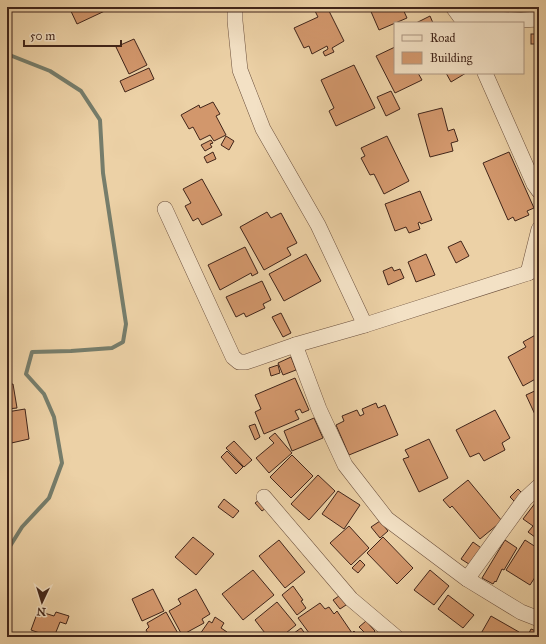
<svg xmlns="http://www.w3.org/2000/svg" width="546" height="644" font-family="'IM FELL Great Primer',serif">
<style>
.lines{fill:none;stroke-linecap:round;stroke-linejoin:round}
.stream{stroke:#767d6b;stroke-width:4}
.building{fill:#d2976c;stroke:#41251a}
.street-casing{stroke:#6c503d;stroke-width:16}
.street{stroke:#f3e1c5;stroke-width:15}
</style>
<rect width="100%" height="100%" fill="#ecd1a6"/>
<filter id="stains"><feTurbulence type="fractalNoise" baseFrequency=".005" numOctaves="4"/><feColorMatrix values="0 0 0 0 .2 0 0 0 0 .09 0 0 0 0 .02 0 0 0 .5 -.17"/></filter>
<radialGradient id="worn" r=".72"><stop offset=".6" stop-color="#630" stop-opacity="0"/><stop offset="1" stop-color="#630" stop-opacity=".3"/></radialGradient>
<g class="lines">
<!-- stream -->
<path class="stream" d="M7 54 50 71 81 91 100 120 103 173 126 324 123 342 112 348 71 351 32 352 26 374 44 394 54 417 62 463 49 498 22 527 7 551"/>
</g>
<!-- building -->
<g class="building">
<path d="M69 7H108L109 9 77 24Z"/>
<path d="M318 7H327L344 41 332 48 334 52 325 56 323 52 328 49 327 46 312 54 309 46 304 48 294 28 318 17 314 9Z"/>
<path d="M369 7H402L407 18 379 30Z"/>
<path d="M430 16 433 23H416Z"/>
<rect x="531" y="34" width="7" height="10"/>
<path d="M134 39 147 65 129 74 116 47Z"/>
<path d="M395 47V73H418L422 80 395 93 376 56Z"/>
<path d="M354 65 375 108 336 126 329 111 334 108 321 80Z"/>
<path d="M149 68 154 79 125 92 120 81Z"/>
<path d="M446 73H466L451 82Z"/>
<path d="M391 91 400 109 386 116 377 97Z"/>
<path d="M213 102 220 114 216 116 226 135 214 141 210 135 200 140 193 127 189 129 181 115 199 105 200 108Z"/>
<path d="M442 108 448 131 454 129 458 141 451 143 453 151 430 157 418 114Z"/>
<path d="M226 136 234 141 229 150 221 145Z"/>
<path d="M387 136 409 181 384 194 374 174 370 175 361 158 365 156 361 148Z"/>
<path d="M211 140 213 143 210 144 212 147 205 151 201 145Z"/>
<path d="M213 152 216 159 207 163 204 157Z"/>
<path d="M509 152 534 208 527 211 529 215 515 221 513 217 508 220 483 163Z"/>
<path d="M202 179 222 215 202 225 198 218 193 221 185 206 191 203 183 189Z"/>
<path d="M420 191 432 220 421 224 420 222 418 223 420 229 409 233 406 227 395 231 385 204Z"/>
<path d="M267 212 271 218 281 213 297 243 287 248 291 255 264 270 240 227Z"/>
<path d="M461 241 469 256 456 263 448 247Z"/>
<path d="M245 247 258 273 252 276 251 273 220 290 208 265Z"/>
<path d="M306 254 321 281 284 301 269 274Z"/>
<path d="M426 254 435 275 416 282 408 262Z"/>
<path d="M392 267 394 271 400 269 404 278 388 285 383 271Z"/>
<path d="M262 281 271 300 263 304 265 308 246 317 244 313 236 317 226 297Z"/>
<path d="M281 313 291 333 283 337 272 317Z"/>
<path d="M539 333V377L523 386 508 357 526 347 523 342Z"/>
<path d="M291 357 296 370 283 375 278 363Z"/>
<path d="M278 365 280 373 271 376 269 368Z"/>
<path d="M295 378 309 410 302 413 300 409 295 411 299 419 264 434 255 412 261 409 255 395Z"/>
<path d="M13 384 17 408 7 409V385Z"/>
<path d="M539 389V421H538L526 395Z"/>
<path d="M376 403 378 408 385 405 398 435 349 455 336 425 344 421 342 416 357 410 360 416 364 414 362 409Z"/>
<path d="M25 409 29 439 7 444V412Z"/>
<path d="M495 410 510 438 502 443 505 450 484 461 479 453 470 457 456 430Z"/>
<path d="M314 418 323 438 292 451 284 431Z"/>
<path d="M255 424 260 437 255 440 249 426Z"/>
<path d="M275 433 292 453 269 473 256 458 274 443 269 438Z"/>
<path d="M429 439 448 478 419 492 403 459 409 457 405 450Z"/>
<path d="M234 441 252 460 244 467 226 448Z"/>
<path d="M227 451 243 467 236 474 221 457Z"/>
<path d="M292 455 313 476 291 498 270 477Z"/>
<path d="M318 475 335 491 309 520 291 504Z"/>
<path d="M468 480 502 521 480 539 452 506 450 508 443 500Z"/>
<path d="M518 489 523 494 515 502 510 497Z"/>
<path d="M338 491 360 505 344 529 322 514Z"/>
<path d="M539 498V540L528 532 533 526 523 519Z"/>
<path d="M224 499 239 511 233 518 218 507Z"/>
<path d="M259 500 266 508 262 511 255 503Z"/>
<path d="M380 521 388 531 380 538 371 527Z"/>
<path d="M349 526 369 548 351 565 330 543Z"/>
<path d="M193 537 214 554 196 575 175 557Z"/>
<path d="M383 537 413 568 397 584 367 553Z"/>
<path d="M279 540 305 572 285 588 259 556Z"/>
<path d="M505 540 517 548 504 570 502 569 496 582 495 581 493 584 482 578Z"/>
<path d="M525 540 539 549V571L530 585 506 570Z"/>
<path d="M473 542 484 550 472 566 461 559Z"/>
<path d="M360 560 365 565 358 573 352 568Z"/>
<path d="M253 570 274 595 243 620 222 594Z"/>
<path d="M430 570 449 586 434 605 414 590Z"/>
<path d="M293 586 303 600 301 601 306 608 297 615 282 595Z"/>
<path d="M153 589 164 611 142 621 132 599Z"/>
<path d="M196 589 210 614 202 619 204 623 182 635 169 611 181 604 178 599Z"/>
<path d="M342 594 349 603 340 609 333 600Z"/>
<path d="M448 595 474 615 463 628 438 609Z"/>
<path d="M277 602 296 625 281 637H268L255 620Z"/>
<path d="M320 603 325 609 329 607 334 614 337 611 352 633 346 637H312L298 618Z"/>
<path d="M38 611 54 616 56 612 69 616 66 624 60 622 54 637H51L31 630Z"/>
<path d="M166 612 180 637H150L146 630 149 627 147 623Z"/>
<path d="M491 616 519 632 516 637H479Z"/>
<path d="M215 617 224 623 221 628 227 632 224 637H204L200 634 209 621 212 623Z"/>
<path d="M366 621 375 631 369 637 359 627Z"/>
<path d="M301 628 306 635 303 637H291L290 636Z"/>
<path d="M531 629 539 632V637H527Z"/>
<path d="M354 631 359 637H348Z"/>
</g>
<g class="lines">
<defs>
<g id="street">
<path d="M235 7V21L240 70 263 129 318 225 365 325"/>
<path d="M453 7 461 18 521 20 539 19"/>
<path d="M485 73 534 184 539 191"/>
<path d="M165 209 233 357 239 362H246L295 345 365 325 528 273 539 268"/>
<path d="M528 273 539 229"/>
<path d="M295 345 319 409 345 465 387 519 467 579 521 612 539 619"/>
<path d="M264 497 351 599 396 637"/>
<path d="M467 579 525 499 539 486"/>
</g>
</defs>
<!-- street casing -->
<use href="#street" class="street-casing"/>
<!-- street -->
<use href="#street" class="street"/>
</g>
<!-- margin -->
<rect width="546" height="644" fill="none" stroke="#ecd1a6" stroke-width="24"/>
<rect x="8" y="8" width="530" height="628" fill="none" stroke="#41251a" stroke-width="2"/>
<rect x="12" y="12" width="522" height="620" fill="none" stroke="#41251a"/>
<!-- legend -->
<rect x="394" y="22" width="130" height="52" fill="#f3e1c5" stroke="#ac9681"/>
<rect x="402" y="35" width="20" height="6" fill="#f3e1c5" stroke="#ac9681"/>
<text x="430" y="42" font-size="12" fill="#41251a">Road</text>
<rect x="402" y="52" width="20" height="12" fill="#d2976c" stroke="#ac9681"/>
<text x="430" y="62" font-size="12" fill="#41251a">Building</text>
<!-- north arrow -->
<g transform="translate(42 602) rotate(184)" stroke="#f3e1c5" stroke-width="3" paint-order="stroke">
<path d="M0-3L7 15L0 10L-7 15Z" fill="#41251a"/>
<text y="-6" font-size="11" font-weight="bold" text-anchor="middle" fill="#41251a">N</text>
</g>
<!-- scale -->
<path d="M24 40v6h97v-6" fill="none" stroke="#41251a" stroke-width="2"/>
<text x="30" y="40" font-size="12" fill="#41251a" stroke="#f3e1c5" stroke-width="3" paint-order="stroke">50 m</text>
<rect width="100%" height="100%" filter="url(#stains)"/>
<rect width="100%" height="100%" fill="url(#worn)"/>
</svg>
